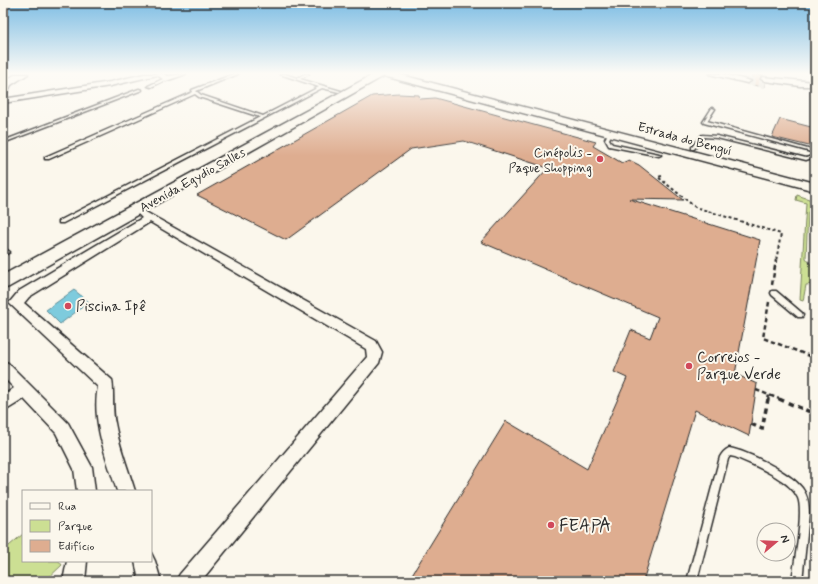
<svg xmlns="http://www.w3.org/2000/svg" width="818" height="584" font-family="Mynerve,sans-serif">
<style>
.green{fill:#ccdf93;stroke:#7c855f}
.water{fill:#7ecbdd;stroke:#5d8b96}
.building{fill:#dead90;stroke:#2b2b2b}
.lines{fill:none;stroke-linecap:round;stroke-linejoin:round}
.street-tunnel{stroke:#d1cec5;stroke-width:8;stroke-dasharray:8 4;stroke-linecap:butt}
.lane-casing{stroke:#2b2b2b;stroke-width:3}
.street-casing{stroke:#2b2b2b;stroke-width:3}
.secondary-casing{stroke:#2b2b2b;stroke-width:3}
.path-far2{stroke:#2b2b2b;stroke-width:2;stroke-dasharray:3 2.5;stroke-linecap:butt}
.path-far1{stroke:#2b2b2b;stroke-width:2.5;stroke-dasharray:4.5 3;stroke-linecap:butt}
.path{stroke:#2b2b2b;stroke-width:3.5;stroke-dasharray:5.5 4;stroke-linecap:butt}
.lane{fill:#fbf7ec;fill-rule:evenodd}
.street{fill:#fbf7ec;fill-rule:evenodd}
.secondary{fill:#fbf7ec;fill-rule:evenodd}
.poi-dot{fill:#d1495b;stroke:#fbf7ec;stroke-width:1.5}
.labels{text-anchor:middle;stroke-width:4;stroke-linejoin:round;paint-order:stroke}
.far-street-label{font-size:13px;fill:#2b2b2b;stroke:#fbf7ec}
.far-poi-label{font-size:13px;fill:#2b2b2b;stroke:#fbf7ec;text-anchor:end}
.poi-label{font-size:15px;fill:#2b2b2b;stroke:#fbf7ec;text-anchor:start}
.near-poi-label{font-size:18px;fill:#2b2b2b;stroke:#fbf7ec;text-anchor:start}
</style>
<rect width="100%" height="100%" fill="#fbf7ec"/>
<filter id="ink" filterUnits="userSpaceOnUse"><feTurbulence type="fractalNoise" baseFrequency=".025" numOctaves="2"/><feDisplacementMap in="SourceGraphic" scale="8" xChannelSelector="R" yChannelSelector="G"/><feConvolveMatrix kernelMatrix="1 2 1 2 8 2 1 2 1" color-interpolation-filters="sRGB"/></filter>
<g filter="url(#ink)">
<!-- green -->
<g class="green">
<path d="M797 195 815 201V208L808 212 806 258 815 270V284L806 285 803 301 800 300 806 203 796 200Z"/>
<path d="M23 534V561H59L62 565 45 581H9L3 573V551Z"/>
</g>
<!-- water -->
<path class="water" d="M74 290 89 302 60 324 46 310Z"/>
<!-- building -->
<g class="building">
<path d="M752 74 764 75 761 76 760 79 765 82V87L752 85Z"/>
<path d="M399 94 419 95 420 99 435 98 596 142 593 146 622 163 629 160 639 165 683 200 629 199 760 240 735 374 757 384 749 436 695 410 643 581H408L506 421 587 469 627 378 614 372 631 330 650 338 658 317 481 242 548 168 464 141 411 149 286 240 197 195 372 96Z"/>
<path d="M780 119 815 128V137L809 146 772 137Z"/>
</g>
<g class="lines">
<!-- street-tunnel -->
<path class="street-tunnel" d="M747 81 765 84"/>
<defs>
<g id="lane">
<path d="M234 74H238L196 91 201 95 263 116 319 87 280 74H285L297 78 305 74H309L300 79 341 91 339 92 322 88 63 223H59V221L260 117 199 97 195 94 49 159H45V157L193 92 192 90Z"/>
<path d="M165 78 168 79 151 87 148 86Z"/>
<path d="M139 89 142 90 3 143V141Z"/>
<path d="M712 108 715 109 707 121 815 151V153L704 123 703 122Z"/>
<path d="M609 132 612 133 609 139 612 144 659 154 661 155 659 156 609 146 605 139Z"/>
<path d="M702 135 717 136 806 158 815 155V157L806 160 717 138 704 137 694 149H692V147Z"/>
<path d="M7 250 10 252 3 256V252Z"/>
<path d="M772 291H776L802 313 803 315 802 317H798L772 295 771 293Z"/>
<path d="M729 448C747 451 791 473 802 488 808 496 809 504 809 514L802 581H792C794 564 804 512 798 498 790 479 753 465 735 457L730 456 728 459 697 581H687L720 457C722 453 725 450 729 448Z"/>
</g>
<g id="street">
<path d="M144 74H164L167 76 186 74 166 81 157 75 110 86 3 103V99L110 82Z"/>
<path d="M709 74H723L751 81 747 83Z"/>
<path d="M762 77 815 82V86H800L765 81 761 79Z"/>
<path d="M142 210 376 341 382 352 379 363 201 581H176L180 574 367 357 366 349 150 222 29 297 24 303 112 380C114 386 112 412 115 423 119 446 128 468 135 491H117C107 459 91 421 98 387L9 303 19 291 142 218 137 213Z"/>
<path d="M3 361 8 363 68 423 92 467 95 491H77L74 469 56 433 24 399 3 412V396L14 388 3 377Z"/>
<path d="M151 553 155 561 161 581H139L135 561H151Z"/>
<path d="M67 561H87L85 581H63Z"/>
</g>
<g id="secondary">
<path d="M16 74H28L11 85 7 93 3 94V82Z"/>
<path d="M374 74H398L815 183V191L384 76 9 287 3 289V275Z"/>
</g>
</defs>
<!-- lane casing -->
<use href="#lane" class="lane-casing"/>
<!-- street casing -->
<use href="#street" class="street-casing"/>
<!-- secondary casing -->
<use href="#secondary" class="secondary-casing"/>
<!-- path-far2 -->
<path class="path-far2" d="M662 176 658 177 695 207 781 234 776 261"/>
<!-- path-far1 -->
<g class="path-far1">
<path d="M772 285 776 260"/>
<path d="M769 302 763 338 815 358"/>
<path d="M756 390 782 400"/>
<path d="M768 400 769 395"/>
</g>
<!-- path -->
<g class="path">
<path d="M779 399 815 414"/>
<path d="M751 424 762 429 768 399"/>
</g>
<!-- lane -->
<use href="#lane" class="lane"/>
<!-- street -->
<use href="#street" class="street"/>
<!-- secondary -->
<use href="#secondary" class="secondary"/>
</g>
</g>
<!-- sky -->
<linearGradient id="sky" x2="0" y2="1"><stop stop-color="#7dbde4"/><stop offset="0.47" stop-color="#fdfbf6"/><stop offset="1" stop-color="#fdfbf6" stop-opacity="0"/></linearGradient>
<rect width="818" height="156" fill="url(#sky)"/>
<!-- markers -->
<g class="poi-dot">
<circle cx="600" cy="159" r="4"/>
<circle cx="68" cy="306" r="4"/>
<circle cx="689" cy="366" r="4"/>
<circle cx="551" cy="525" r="4"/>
</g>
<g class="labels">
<!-- far-street labels -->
<g class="far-street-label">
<text transform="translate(685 138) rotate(15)" y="5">Estrada do Benguí</text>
<text transform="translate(192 179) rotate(-29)" y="5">Avenida Egydio Salles</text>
</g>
<!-- far-poi labels -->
<g class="far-poi-label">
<text x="592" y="157">Cinépolis -<tspan x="592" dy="15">Paque Shopping</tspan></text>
</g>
<!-- poi labels -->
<g class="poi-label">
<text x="76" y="311">Piscina Ipê</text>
<text x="697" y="362">Correios -<tspan x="697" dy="17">Parque Verde</tspan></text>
</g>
<!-- near-poi labels -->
<g class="near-poi-label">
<text x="559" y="531">FEAPA</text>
</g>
</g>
<!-- margin -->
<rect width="818" height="584" fill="none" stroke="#fbf7ec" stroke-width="16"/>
<rect x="8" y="8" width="802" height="568" fill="none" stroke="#2b2b2b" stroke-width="1.5" filter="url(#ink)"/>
<!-- legend -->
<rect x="22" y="490" width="130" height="72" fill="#fbf7ec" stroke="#a8a59f"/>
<rect x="30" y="503" width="20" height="6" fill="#fbf7ec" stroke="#a8a59f"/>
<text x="58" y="510" font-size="12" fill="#2b2b2b">Rua</text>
<rect x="30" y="520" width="20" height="12" fill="#ccdf93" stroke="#a8a59f"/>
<text x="58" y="530" font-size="12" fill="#2b2b2b">Parque</text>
<rect x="30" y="540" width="20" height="12" fill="#dead90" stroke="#a8a59f"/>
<text x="58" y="550" font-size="12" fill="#2b2b2b">Edifício</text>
<!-- north arrow -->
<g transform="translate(776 542) rotate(71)"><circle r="19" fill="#fbf7ec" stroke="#a8a59f"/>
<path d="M0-3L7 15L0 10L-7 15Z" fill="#d1495b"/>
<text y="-6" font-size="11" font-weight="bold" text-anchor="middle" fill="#2b2b2b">N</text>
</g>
</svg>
